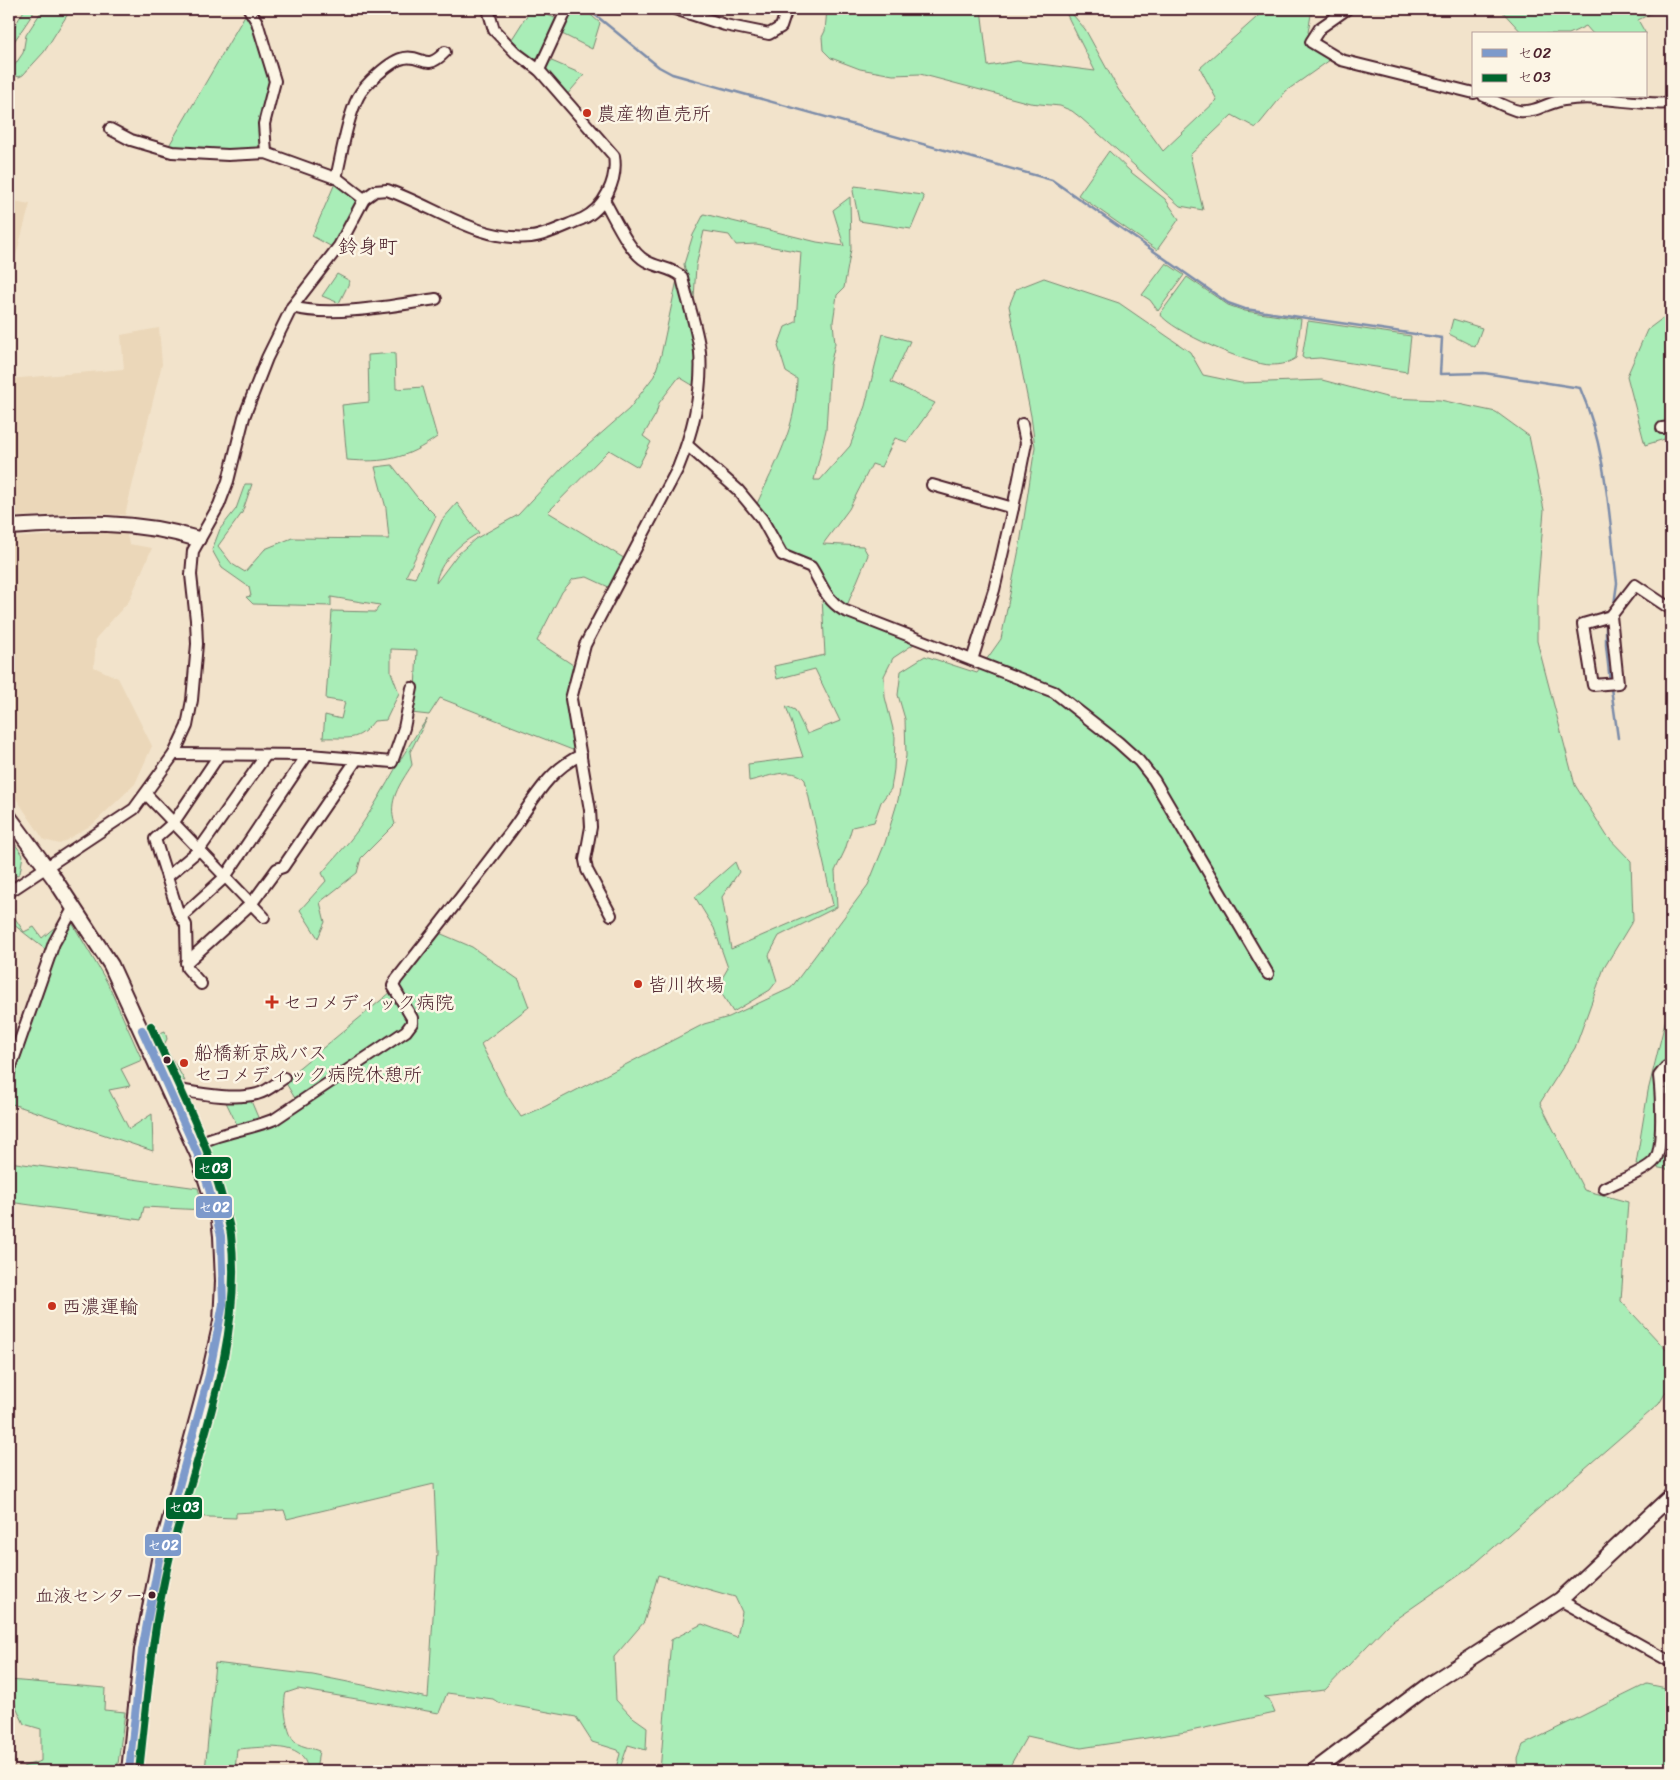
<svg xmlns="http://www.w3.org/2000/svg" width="1680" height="1780" font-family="Sriracha,'Klee One',sans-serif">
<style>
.built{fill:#ebd7b9}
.green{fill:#a9edb7;stroke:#7a8671}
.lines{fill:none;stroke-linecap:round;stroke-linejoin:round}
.stream{stroke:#7c8ca9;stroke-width:2.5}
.street-casing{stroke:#4a1f2b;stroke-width:14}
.secondary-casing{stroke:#4a1f2b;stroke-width:18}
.street{stroke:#fcf5e5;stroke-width:10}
.secondary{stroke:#fcf5e5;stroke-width:14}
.bus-1-casing{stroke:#fcf5e5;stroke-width:11}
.bus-2-casing{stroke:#fcf5e5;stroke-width:11}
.bus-1{stroke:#7d9acb;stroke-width:8}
.bus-2{stroke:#00652e;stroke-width:8}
.poi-dot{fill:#c8321e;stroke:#fcf5e5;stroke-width:2}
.bus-dot{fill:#4a1f2b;stroke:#fcf5e5;stroke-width:2}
.labels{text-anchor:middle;stroke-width:5;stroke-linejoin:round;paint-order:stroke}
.bus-label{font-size:18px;fill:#4a1f2b;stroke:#fcf5e5;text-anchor:end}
.poi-label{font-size:19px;fill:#4a1f2b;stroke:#fcf5e5;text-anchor:start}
.neighbourhood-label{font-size:20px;fill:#4a1f2b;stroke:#fcf5e5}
.line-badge{stroke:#fcf5e5;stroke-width:2}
.badge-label{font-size:14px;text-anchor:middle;font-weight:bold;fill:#fff}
</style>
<rect width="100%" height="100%" fill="#f2e3cb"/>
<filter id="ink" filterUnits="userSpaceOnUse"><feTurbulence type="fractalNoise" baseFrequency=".02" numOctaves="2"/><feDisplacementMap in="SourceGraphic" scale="10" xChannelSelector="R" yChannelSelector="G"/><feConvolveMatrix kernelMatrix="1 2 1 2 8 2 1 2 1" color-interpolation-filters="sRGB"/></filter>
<g filter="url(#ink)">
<!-- built -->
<g class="built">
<path d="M9 200 30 204 9 281Z"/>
<path d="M159 328 162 364 125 515 88 513 9 517V379L124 369 121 335Z"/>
<path d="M126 531 129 544 152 548 129 601 96 638 94 667 118 678 152 746 135 784 93 824 60 844 44 840 9 788V538Z"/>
</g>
<!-- green -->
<g class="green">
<path d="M25 9H36L9 49C9 33 17 22 25 9Z"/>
<path d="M43 9H71L44 52 23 75 19 77 14 75 12 69 23 53 26 35Z"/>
<path d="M531 9 558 19 541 57 534 61 512 39Z"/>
<path d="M571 9H584L600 23 592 49 560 33Z"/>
<path d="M827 9H981L988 66 1017 61 1095 71 1064 9H1068L1085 29 1118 89 1163 151 1217 100 1200 68 1266 9H1312L1308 32 1330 60 1286 91 1256 128 1232 115 1190 155 1203 210 1180 206 1081 118 1072 111 1060 106 1030 103 920 74 893 75 860 69 831 58 823 50 822 37 825 31Z"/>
<path d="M1500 9H1660L1638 20 1646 34H1593L1586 26 1569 34H1523Z"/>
<path d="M248 10 272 81 261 148 256 152 167 149Z"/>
<path d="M547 59 584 75 566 96C557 84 542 74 547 59Z"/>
<path d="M1109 151 1132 173 1165 199 1179 219 1157 250 1078 195Z"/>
<path d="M336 181 357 198 359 202 332 247 312 236Z"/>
<path d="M855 186 922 195 924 198 911 229 859 221 853 191Z"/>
<path d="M850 197 851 249 844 288 837 295 833 322 835 344 830 365 826 430 814 480H820L850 446 865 406 883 334 910 341 891 382 935 403 907 442 895 438 881 467 872 464 849 509 823 544 863 546 868 555 846 608 835 601 812 563 784 553 756 506C776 461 796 430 797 379L786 372 778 346 785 327 796 322 801 252 756 244 736 245 729 235 704 231 696 266 693 315 684 264 693 235 704 214 817 242 844 246 833 210Z"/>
<path d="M1166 263 1184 275 1158 311 1150 300 1142 295Z"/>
<path d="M337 274 350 281 339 303 322 296Z"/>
<path d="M1187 277 1228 305 1245 311 1301 319 1296 358C1288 363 1281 365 1271 365 1249 365 1171 331 1160 314Z"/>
<path d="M1044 278 1119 303 1190 352 1203 375 1241 383 1322 380 1390 398 1440 400 1496 412 1529 436 1544 510 1537 595V641L1575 785 1607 836 1631 861 1633 920 1604 968 1575 1048 1540 1103 1584 1190 1628 1202 1621 1301 1671 1355V1383L1659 1404 1471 1567 1387 1625 1325 1690 1264 1697 1269 1699 1275 1713 1186 1732 1081 1748 1027 1736 1007 1771H660L671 1640 702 1624 737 1637 742 1612 735 1597 658 1575 644 1622 614 1657 616 1700 630 1715 647 1727 646 1750 628 1745 619 1771H615L620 1754 618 1750 592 1742 576 1717 499 1703 493 1699 447 1693 439 1713 298 1689 286 1693C282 1702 287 1737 296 1743 303 1747 312 1748 319 1751L316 1771H308C305 1739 259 1748 237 1749L235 1771H205L215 1663 313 1675 428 1698 437 1552 434 1484 287 1519 284 1510 236 1513V1518L182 1516 226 1348C237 1294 236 1240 221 1187 217 1173 209 1159 203 1145L297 1108 416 1027 419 1023 396 986 437 932 472 947 519 980 529 1007 481 1044 508 1097 521 1117 544 1107 704 1024 729 1017 791 988 868 885 885 843 898 800 906 756 905 719 898 695 901 671 925 656 977 673 1001 639 1020 544 1035 447 1031 416 1009 306 1016 289Z"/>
<path d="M677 280 679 281 696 352 694 386 679 377 659 403 656 414 643 436 651 442 638 467 609 450 548 512 627 560 613 589 587 577 573 579 562 592 537 641 576 667 575 751 440 698 429 715 411 713 415 690 417 650 391 649V672L399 693 386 720 374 721C357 743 349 737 323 738L325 715 341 719 345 702 326 699 332 611 375 612 380 605 331 597V606L253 604 246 597 251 596 249 587 222 568 212 550 220 529 236 509 245 484H252L242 513 218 546 232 564 245 572 265 549 292 538 389 539 386 508 375 467 392 465 417 497 436 516 406 576 415 578 442 520 457 503 479 533C461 542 438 563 436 583L457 555 475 539 518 515 563 467 629 409 654 376 661 355Z"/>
<path d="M1671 312V437L1645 445 1627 376 1647 330Z"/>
<path d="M1453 319 1482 328 1475 347 1449 334Z"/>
<path d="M1308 321 1411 336 1407 372 1320 358 1305 359 1302 357Z"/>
<path d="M395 353 396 389 423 387 437 437C406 459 385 463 347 460L342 405 369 402 368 355Z"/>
<path d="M822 597 830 606 917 642 893 658 884 676 885 697 895 737 894 769 891 789 881 802 874 822 852 827 845 850 835 871 837 907 779 936 769 955 777 981 770 990 733 1012 720 991 721 980 728 968 714 928 695 897 735 862 739 872 722 897 731 949 833 905 805 780C793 765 765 778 749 781L748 764 803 757 786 706 795 710 807 734 840 721 815 669 777 679 774 666 825 655Z"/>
<path d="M427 719 410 752 412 765C400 784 387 801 395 824L361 858 357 873 320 902 325 922 318 938 300 910 326 881 322 873C336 856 352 840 364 821 386 788 403 751 427 719Z"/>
<path d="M9 836 23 855 20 873 9 881Z"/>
<path d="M9 903 14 910 11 912 24 932 34 927 42 938 55 927 46 950 9 921Z"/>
<path d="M71 921 107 982 142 1060 121 1069 130 1086 109 1090 129 1129 152 1114 153 1151 9 1103V1082L58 945Z"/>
<path d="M391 992 408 1013V1025L296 1100 284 1080Z"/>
<path d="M1671 998V1170L1636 1164 1648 1091Z"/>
<path d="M165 1031 167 1039 164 1045 185 1081 173 1079 155 1035Z"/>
<path d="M249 1096 260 1122 238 1127 225 1100Z"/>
<path d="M9 1162 198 1188 204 1210 144 1207 141 1220 9 1202Z"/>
<path d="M9 1680 105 1688 104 1710 125 1712 117 1771H17L25 1766 41 1761V1729L24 1724 9 1691Z"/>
<path d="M1647 1684 1671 1689V1771H1519L1518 1759 1523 1745Z"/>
</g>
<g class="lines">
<!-- stream -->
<g class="stream">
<path d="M588 9 659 67 672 74 1052 180 1228 303 1245 309 1442 338 1440 374 1484 373 1580 388C1607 449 1609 518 1617 583L1614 605"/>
<path d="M1606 620V645L1610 682"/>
<path d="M1611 688 1618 738"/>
</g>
<defs>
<g id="street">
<path d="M249 9 257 22 275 81 264 124 266 153"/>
<path d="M675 9 725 25 769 34 781 27 787 9"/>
<path d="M1347 9 1320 28 1311 42 1341 60 1474 93"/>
<path d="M539 70 567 9"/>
<path d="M1484 96C1495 101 1508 109 1519 111 1536 113 1548 102 1564 100 1600 94 1636 106 1671 103"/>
<path d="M110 129 131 140 172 152 228 155 266 153 338 179 364 199"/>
<path d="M336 178C342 153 347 119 358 97 364 85 391 60 404 58 423 54 425 73 445 52"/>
<path d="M604 200C614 217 629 252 646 261 658 268 671 267 682 277 687 301 697 327 700 352 703 390 692 433 678 468L585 645 571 699 590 810 591 827 585 860 587 870 611 915"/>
<path d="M292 307C332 318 396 305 436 299"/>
<path d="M1662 428 1671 427"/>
<path d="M687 445 738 490 762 519 782 555 811 567C822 584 825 599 843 610L1054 692 1118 742 1139 761 1154 780 1268 974"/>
<path d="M932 485 1013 508"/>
<path d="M1611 616 1583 624 1593 685 1618 683 1611 616 1635 585 1671 609"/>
<path d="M972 660 994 590 1013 508 1026 443 1022 424"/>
<path d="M174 754 310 755 392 762 404 728 412 688"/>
<path d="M146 794 264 917"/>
<path d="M167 877 199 850 266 755"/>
<path d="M9 892 134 809 174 754 187 726 192 700 197 644 196 620 191 575 193 551 219 505 228 481 244 417 267 358 292 307 339 246 364 199 375 191 387 190C434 206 479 242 531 237 548 235 566 225 582 219 604 209 618 180 614 156L539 70 516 53 494 30 488 9"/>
<path d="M181 917 225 877 307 755"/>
<path d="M186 963 252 903 277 869 283 867 357 759"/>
<path d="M201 984 187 968 186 925 178 912 155 839 174 822 219 755"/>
<path d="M9 1072 54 943 74 907"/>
<path d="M167 1088C194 1092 230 1101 257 1094 267 1092 275 1084 284 1078"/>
<path d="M193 1146C219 1132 249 1130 275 1119L406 1031 412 1023V1018L393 986 396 980C433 933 470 886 506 838 530 808 544 772 581 755"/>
<path d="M1604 1188C1616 1182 1647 1171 1655 1160 1664 1147 1661 1093 1659 1076L1666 1067H1671"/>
<path d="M1560 1600 1671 1662"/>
</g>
<g id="secondary">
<path d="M9 527C76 523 133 519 198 539"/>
<path d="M9 817 54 878 111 965 198 1155 219 1220 221 1236 223 1281 221 1322 209 1375 159 1560 142 1650 129 1771"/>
<path d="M1314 1771 1427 1686 1560 1600 1671 1496"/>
</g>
</defs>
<!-- street casing -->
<use href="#street" class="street-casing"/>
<!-- secondary casing -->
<use href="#secondary" class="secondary-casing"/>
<!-- street -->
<use href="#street" class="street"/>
<!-- secondary -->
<use href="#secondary" class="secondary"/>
<defs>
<path id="bus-1" d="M129 1771 142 1650 159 1560 209 1375 223 1304 221 1236 209 1189 198 1155 142 1030"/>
<path id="bus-2" d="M139 1771C147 1701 152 1629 169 1560 195 1458 244 1341 231 1235 230 1224 225 1212 223 1201 207 1140 177 1083 151 1026"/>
</defs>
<!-- bus-1 casing -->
<use href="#bus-1" class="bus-1-casing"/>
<!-- bus-2 casing -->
<use href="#bus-2" class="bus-2-casing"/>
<!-- bus-1 -->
<use href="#bus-1" class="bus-1"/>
<!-- bus-2 -->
<use href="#bus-2" class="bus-2"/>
</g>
</g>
<!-- markers -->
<g class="poi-dot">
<circle cx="587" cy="113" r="5"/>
<circle cx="638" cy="984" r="5"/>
<path d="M269.5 994.5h5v5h5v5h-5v5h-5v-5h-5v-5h5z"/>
<circle cx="184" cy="1063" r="5"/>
<circle cx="52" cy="1306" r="5"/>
</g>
<g class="bus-dot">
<circle cx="167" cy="1060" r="4.5"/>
<circle cx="152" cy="1595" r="4.5"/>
</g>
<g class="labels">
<!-- bus labels -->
<g class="bus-label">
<text x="143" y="1602">血液センター</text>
</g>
<!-- poi labels -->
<g class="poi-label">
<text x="597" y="120">農産物直売所</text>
<text x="648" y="991">皆川牧場</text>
<text x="283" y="1009">セコメディック病院</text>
<text x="194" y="1059">船橋新京成バス<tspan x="194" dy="22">セコメディック病院休憩所</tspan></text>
<text x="62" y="1313">西濃運輸</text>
</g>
<!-- neighbourhood labels -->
<g class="neighbourhood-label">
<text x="368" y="253">鈴身町</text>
</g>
</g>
<g class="line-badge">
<rect x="194" y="1156" width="38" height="24" rx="5" fill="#00652e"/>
<rect x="195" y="1195" width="38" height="24" rx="5" fill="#7d9acb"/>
<rect x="165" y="1496" width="38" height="24" rx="5" fill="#00652e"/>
<rect x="144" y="1533" width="38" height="24" rx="5" fill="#7d9acb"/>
</g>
<g class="badge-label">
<text x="213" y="1173">セ03</text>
<text x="214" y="1212">セ02</text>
<text x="184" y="1512">セ03</text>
<text x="163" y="1550">セ02</text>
</g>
<!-- margin -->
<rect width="1680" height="1780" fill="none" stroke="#fcf5e5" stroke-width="30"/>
<rect x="15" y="15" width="1650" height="1750" fill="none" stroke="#4a1f2b" stroke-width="2" filter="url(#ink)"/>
<!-- legend -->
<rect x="1472" y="32" width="175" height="65" fill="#fcf5e5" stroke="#b59f9b"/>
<rect x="1482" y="49" width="25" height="8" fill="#7d9acb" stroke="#b59f9b"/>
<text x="1518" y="58" font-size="15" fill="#4a1f2b">セ02</text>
<rect x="1482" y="74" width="25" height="8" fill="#00652e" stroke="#b59f9b"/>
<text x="1518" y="82" font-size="15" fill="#4a1f2b">セ03</text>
</svg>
